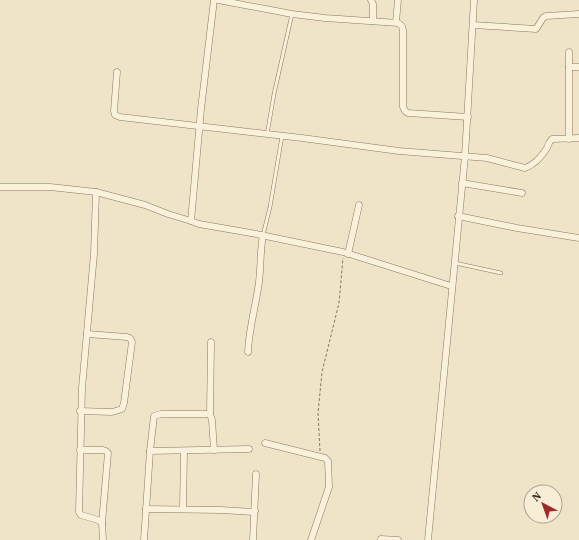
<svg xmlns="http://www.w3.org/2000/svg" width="579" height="540" font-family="'Source Serif 4',serif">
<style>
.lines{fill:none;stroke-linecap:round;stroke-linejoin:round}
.service-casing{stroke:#8d765c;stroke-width:4}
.minor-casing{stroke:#8d765c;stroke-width:7}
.path{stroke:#8d765c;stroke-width:1;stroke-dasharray:3 2;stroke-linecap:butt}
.service{stroke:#faf1dc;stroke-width:3}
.minor{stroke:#faf1dc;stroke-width:6}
</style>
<rect width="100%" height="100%" fill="#f0e4c8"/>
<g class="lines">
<defs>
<g id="service">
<path d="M267 135 274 94 292 14"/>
<path d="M263 235 270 207 282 136"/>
<path d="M455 263 501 273"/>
</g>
<g id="minor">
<path d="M214 0 201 109 191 221 199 224 251 233 343 252 451 286"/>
<path d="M218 0 292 14 325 18 398 23 402 26 403 30V107L405 111 408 113 468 117"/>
<path d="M371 0 373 4V21"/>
<path d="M396 22 398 0"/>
<path d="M473 25 536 29 543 18 546 16 579 14"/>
<path d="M569 67H579"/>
<path d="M117 72 114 111 115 115 120 117 302 138 399 151 487 158 525 168C534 165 542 156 547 148 548 144 549 142 552 139L579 138"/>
<path d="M569 139V52"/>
<path d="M462 183 522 193"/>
<path d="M0 187H50L96 192 145 205 168 214 191 221"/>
<path d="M96 192 94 254 82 388 79 512 81 515 98 520 102 523 103 540"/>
<path d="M458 216 517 228 579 238"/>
<path d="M348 254 359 205"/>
<path d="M248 352C249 327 256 306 259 282 261 266 260 251 263 235"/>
<path d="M80 411 112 412 122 409 124 403 132 342 130 338 127 337 87 334"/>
<path d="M210 414 211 342"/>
<path d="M265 443 325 458 328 461 329 487 311 540"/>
<path d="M80 450H103L106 451 108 453 102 523"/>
<path d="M150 451 249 449"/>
<path d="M146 509 221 510 254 512 255 511"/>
<path d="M183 509 184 451"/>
<path d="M381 539 398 540"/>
<path d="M144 540 150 451 154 416 161 414H210L212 420 214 450"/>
<path d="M253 540 256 474"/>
<path d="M428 540 465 156 474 0"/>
</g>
</defs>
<!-- service casing -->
<use href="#service" class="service-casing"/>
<!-- minor casing -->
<use href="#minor" class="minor-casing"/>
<!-- path -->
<path class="path" d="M320 451 318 413 322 372 339 303 343 258"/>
<!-- service -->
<use href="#service" class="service"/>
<!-- minor -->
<use href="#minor" class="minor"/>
</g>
<!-- north arrow -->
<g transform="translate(543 504) rotate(319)"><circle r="19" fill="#f7eed8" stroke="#ada18e"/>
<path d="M0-3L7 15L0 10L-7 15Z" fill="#9e2a2b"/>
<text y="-6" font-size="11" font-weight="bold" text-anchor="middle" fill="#3d2e20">N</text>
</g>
</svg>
